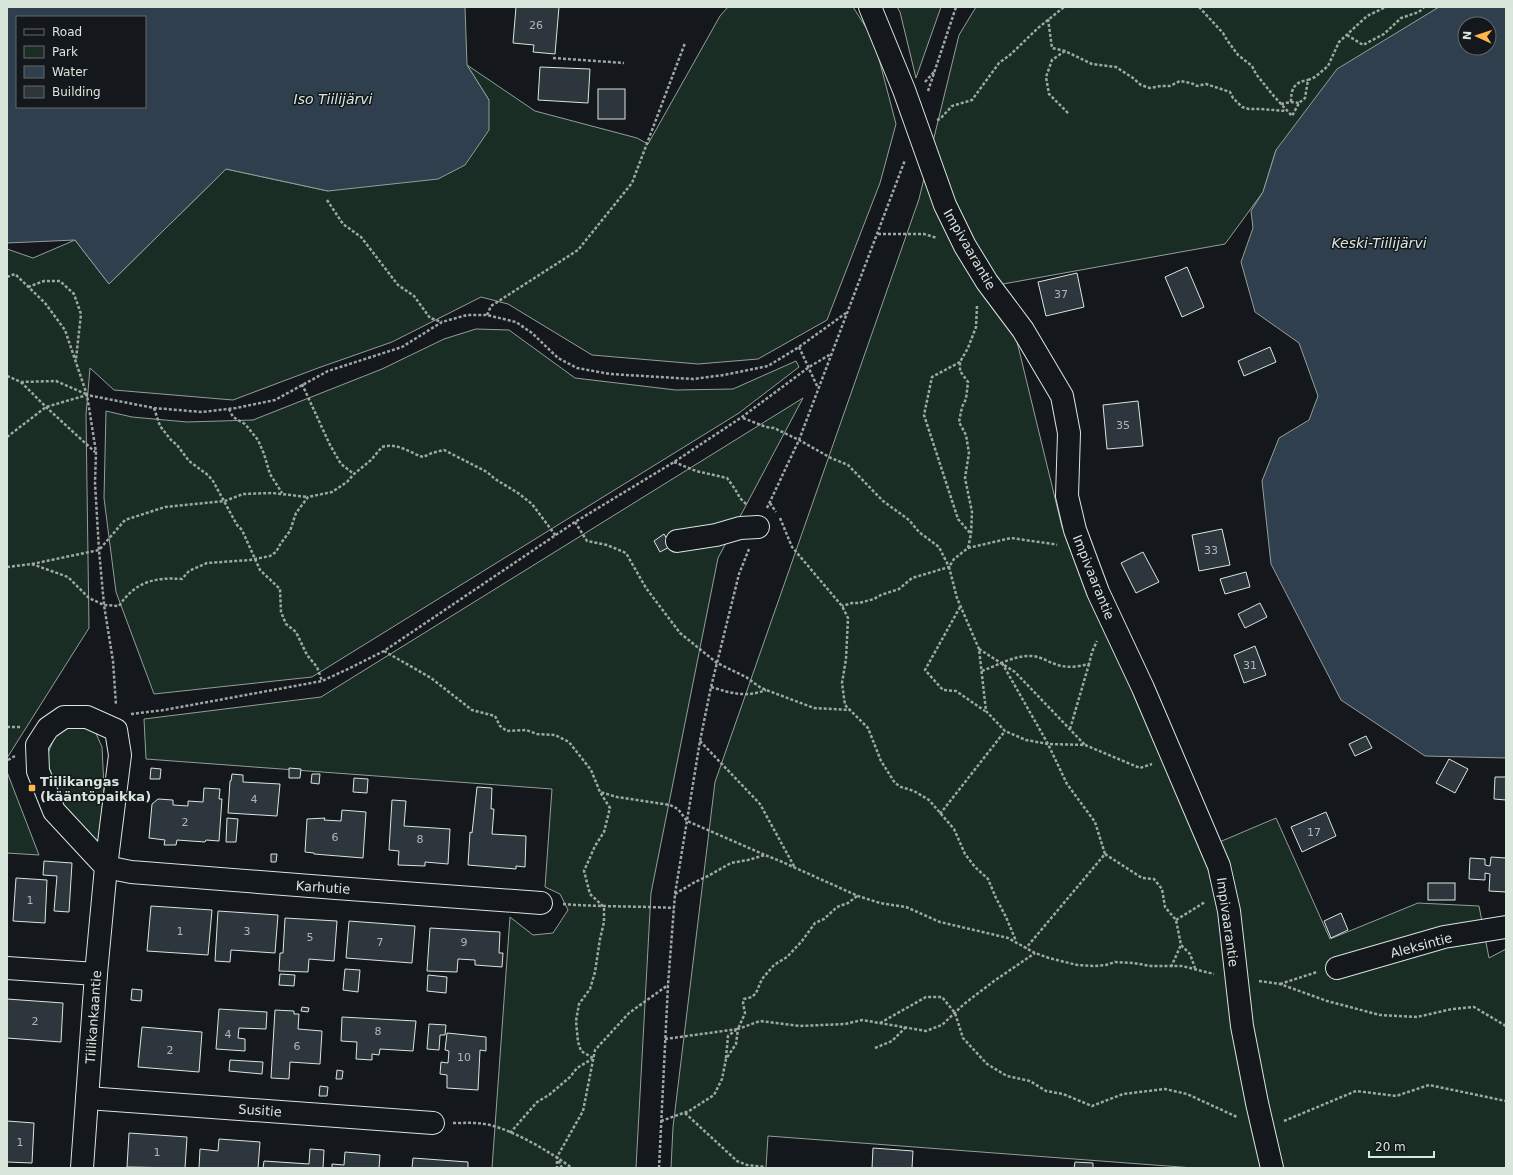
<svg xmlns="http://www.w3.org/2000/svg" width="1513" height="1175" font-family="'DejaVu Sans',sans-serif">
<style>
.green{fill:#1a2d24;stroke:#939e99}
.water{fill:#2f3f4d;stroke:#939e99;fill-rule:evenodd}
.building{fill:#2c363c;stroke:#d8e6dc}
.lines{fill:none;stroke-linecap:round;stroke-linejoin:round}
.minor-casing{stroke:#d8e6dc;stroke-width:24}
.path{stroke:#9da8a2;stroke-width:2.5;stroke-dasharray:3 2;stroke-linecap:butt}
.minor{stroke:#14181c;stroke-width:22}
.poi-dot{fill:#ffb74d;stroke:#14181c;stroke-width:1.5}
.labels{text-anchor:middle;stroke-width:3;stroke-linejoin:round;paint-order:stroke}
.number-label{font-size:11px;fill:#adbab4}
.street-label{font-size:13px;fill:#d8e6dc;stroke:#14181c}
.poi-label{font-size:13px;font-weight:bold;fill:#d8e6dc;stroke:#14181c;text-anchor:start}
.water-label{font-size:14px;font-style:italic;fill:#d8e6dc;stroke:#14181c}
</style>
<rect width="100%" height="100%" fill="#14181c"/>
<!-- green -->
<g class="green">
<path d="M728 7H853L874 40 896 124 880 183 827 320 758 359 698 364 592 355 508 304 481 297 392 342 318 368 233 400 114 390 90 368 86 415 89 628 7 758V249L33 258 75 240 109 284 226 169 328 191 489 100 467 65 535 111 637 138 648 144 720 16Z"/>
<path d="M897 7H941L916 78 900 12Z"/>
<path d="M976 7H1439L1411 25 1276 150 1263 192 1225 244 1003 284 1062 527 1203 849 1276 818 1330 939 1418 903 1479 906 1489 958 1506 949V1168H1194L768 1136 766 1168H671L673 1127 715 782 919 199 959 35Z"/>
<path d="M476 329 509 330 575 378 676 390 733 389 796 361 799 367 739 413 312 677 154 694 116 592 104 498 106 411 132 417 187 422 253 420 382 369 444 339Z"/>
<path d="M803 398 718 558 651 893 636 1168H492L510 917 533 935 553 933 568 910 560 894 545 887 552 789 146 759 144 719 321 697Z"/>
<path d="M81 725 94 729 102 747 104 788 99 844 95 848 51 789 46 758 56 734 65 727Z"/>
<path d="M7 772 39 855 7 853Z"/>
</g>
<!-- water -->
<g class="water">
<path d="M7 7H465L467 65 489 100V130L465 165 438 179 328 191 226 169 109 284 75 240 7 243ZM17 17H145V107H17Z"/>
<path d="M1439 7H1506V758L1425 756 1341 700 1271 564 1262 481 1279 438 1309 420 1318 396 1299 343 1255 312 1241 262 1253 228 1251 211 1263 192 1276 150 1337 69ZM1465 24H1489V48H1465Z"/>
</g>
<!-- building -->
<g class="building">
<path d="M516 7H559L555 54 533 52 534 45 513 43Z"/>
<path d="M540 67 590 69 588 103 538 100Z"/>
<rect x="598" y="89" width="27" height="30"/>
<path d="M1187 267 1204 307 1182 317 1165 277Z"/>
<path d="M1077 273 1084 307 1046 316 1038 282Z"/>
<path d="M1270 347 1276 362 1244 376 1238 361Z"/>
<path d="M1138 401 1143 446 1107 449 1103 405Z"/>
<path d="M1222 529 1230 565 1199 571 1192 535Z"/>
<path d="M664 534 671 546 660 552 654 541Z"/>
<path d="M1143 552 1159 582 1136 593 1121 563Z"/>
<path d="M1246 572 1250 587 1225 594 1220 579Z"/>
<path d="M1260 603 1267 617 1245 628 1238 614Z"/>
<path d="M1255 646 1266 675 1244 683 1234 655Z"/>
<path d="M1366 736 1372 748 1355 756 1349 744Z"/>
<path d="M1449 759 1468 769 1455 793 1436 783Z"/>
<path d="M151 768 161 769 160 779H150Z"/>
<path d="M289 768 301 769 300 778H289Z"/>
<path d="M232 774 243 775V782L280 784 277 816 228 813 230 781H231Z"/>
<path d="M312 774H320L319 784 311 783Z"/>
<path d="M1495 777H1506V800L1494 799Z"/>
<path d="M354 778 368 779 367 793 353 792Z"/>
<path d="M477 787 492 788 491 809H494L492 834 526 836 525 867 516 866V869L468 865 470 832 472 833Z"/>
<path d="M204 788 220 789 219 799H222L219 841 206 840 205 842 177 840 176 845H164L165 840 149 838 152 804 158 799 173 800V805L188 806V801L203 802Z"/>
<path d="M392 800 406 801 404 826 450 829 448 864 425 862V866L398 865 399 851 389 850Z"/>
<path d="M342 810 366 812 363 858 314 854V853L305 852 307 819 325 818 324 820 341 821Z"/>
<path d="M1326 812 1336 836 1302 852 1291 827Z"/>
<path d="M227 818 238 819 236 842H226Z"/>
<path d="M271 854H277L276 862H271Z"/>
<path d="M1491 857 1506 858V892L1489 891 1490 874 1485 873V880L1469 879 1470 858 1485 859V865L1490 866Z"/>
<path d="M44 861 72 863 69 912 54 911 57 876 43 875Z"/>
<path d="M16 878 47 880 45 923 13 921Z"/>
<rect x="1428" y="883" width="27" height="17"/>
<path d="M151 906 212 910 208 955 147 951Z"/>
<path d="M218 911 278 915 275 953 231 950 230 962 215 961Z"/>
<path d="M1341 913 1348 930 1331 938 1324 921Z"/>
<path d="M285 918 337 921 334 961 309 959 308 972 279 971 280 953H283Z"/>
<path d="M349 921 415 926 412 963 346 958Z"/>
<path d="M430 928 500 932 499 953H503L502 967 475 965V960L458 959 457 972 427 971Z"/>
<path d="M345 969 360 970 358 992 343 990Z"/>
<path d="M280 974 295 975 294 986 279 985Z"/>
<path d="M428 975 447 977 446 993 427 991Z"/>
<path d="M132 989 142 990 141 1001 131 1000Z"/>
<path d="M7 999 63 1003 61 1042 7 1038Z"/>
<path d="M302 1007 309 1008 308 1012 301 1011Z"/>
<path d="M219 1009 267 1012 266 1029 239 1028 238 1038 245 1039V1051L216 1049Z"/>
<path d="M275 1010 294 1011V1014H299L298 1029 322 1031 320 1064 290 1062 289 1079 271 1078Z"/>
<path d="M342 1017 416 1021 413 1051 380 1049 379 1055 372 1054V1060L356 1059 357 1042 341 1041Z"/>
<path d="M429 1024 446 1025 445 1035H440L439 1050 427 1049Z"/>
<path d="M142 1027 202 1032 199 1072 138 1067Z"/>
<path d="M447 1033 486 1037V1051L480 1050 478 1090 447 1088V1075L440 1074 441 1062 448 1063 449 1051 445 1050Z"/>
<path d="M230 1060 263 1062 262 1074 229 1071Z"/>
<path d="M337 1070 343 1071 342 1079H336Z"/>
<path d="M320 1086 328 1087 327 1096H319Z"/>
<path d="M7 1121 34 1123 32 1163 7 1162Z"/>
<path d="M129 1133 187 1137 185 1168 127 1167Z"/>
<path d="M219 1139 260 1142 258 1168H199L200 1149 218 1151Z"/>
<path d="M873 1148 913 1151 912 1168H872Z"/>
<path d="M310 1149 324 1150 323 1168H263L264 1161 309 1164Z"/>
<path d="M345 1152 380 1155 379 1168H332V1164L344 1165Z"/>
<path d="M413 1158 468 1162V1168H412Z"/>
<path d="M1075 1162 1093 1163V1168H1074Z"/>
</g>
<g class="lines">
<defs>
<g id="minor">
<path d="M870 7 904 90 945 205 965 246 987 282 1023 330 1062 396 1069 433 1067 496 1075 530 1098 592 1143 688 1219 866 1229 911 1242 1026 1257 1103 1272 1168"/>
<path d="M677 541 716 535 740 528 758 527"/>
<path d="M106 867 131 872 336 888 541 903"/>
<path d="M7 968 96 974"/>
<path d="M1337 968 1444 937 1506 927"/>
<path d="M87 1098 433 1123"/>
<path d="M82 1168 96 974 106 867 120 755 116 730 87 717H64L48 728 37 745 38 771 54 811 106 867"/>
</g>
</defs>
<!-- minor casing -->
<use href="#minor" class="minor-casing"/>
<!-- path -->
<g class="path">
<path d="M1199 7 1223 33 1227 40 1238 55 1252 66 1256 74 1272 94 1292 116 1299 103 1305 98 1308 80 1315 77 1328 66 1339 42 1367 16 1386 7"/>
<path d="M1048 19 1052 48 1065 51 1092 64 1116 67 1133 78 1141 85 1150 88 1161 86H1170L1180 81 1191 83 1197 86 1206 84 1230 92 1233 98 1242 107 1249 109H1260L1286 111"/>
<path d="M1347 35 1363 45 1384 34 1401 18 1419 12 1424 7"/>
<path d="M1065 51 1052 60 1046 77 1049 94 1069 114"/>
<path d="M553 58 624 63"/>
<path d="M925 82 934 72"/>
<path d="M928 91 956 7"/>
<path d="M1291 102C1291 89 1294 82 1308 80"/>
<path d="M1281 104 1291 102 1299 103"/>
<path d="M937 120 940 119 952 106 972 100 999 63 1010 55 1038 28 1064 7"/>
<path d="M327 200 343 224 361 237 398 285 414 296 430 318 442 322"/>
<path d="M878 234H924L937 238"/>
<path d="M7 277 15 274 45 303 65 330 87 395 96 452 95 483 99 550 104 605 113 661 116 705"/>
<path d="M28 287 44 281H60L74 294 81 314 76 359"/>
<path d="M977 306 976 327 968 348 960 362V371L968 382 966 399 962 407 959 422 966 435 969 453 965 478 972 512 971 534 968 548 954 559 949 567 957 598 979 649 986 711 1005 731 1026 740 1048 744 1085 745 1140 768 1152 764"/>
<path d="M487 315 491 306 578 250 632 183 685 43"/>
<path d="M799 347 818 388"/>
<path d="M960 362 932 377 924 415 958 519 971 534"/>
<path d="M7 376 21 382 56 381 86 394"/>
<path d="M21 382 46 407 95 452"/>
<path d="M302 384 330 445 341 464 354 474"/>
<path d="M154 408 160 426 171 440 177 445 189 461 208 475 213 481 237 525 242 530 260 570 280 589 281 612 286 624 296 632 307 655 317 667 322 681"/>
<path d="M229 409 233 417 245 424 258 440 264 454 270 474 282 493"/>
<path d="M743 418 766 427 774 428 799 440 831 458 848 465 883 501 909 520 919 532 939 547 949 567 912 578 899 589 881 595 874 599 859 603H852L842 606"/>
<path d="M7 437 46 407 87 395 154 408 202 412 236 408 275 400 328 371 402 347 442 322 467 315H487L516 322 532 333 558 358 577 368 610 374 693 379 724 375 768 366 799 347 846 313"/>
<path d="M674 462 696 471 727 478 735 489 740 498 747 505"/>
<path d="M770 503 776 512"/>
<path d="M767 508 799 440 905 160"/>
<path d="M780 518 792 547 842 606 848 618 846 659 842 683 845 705 868 728 881 761 895 783 901 787 914 791 929 800 954 829 965 854 975 867 988 879 996 898 1006 917 1016 941"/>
<path d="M575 522 587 541 607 545 626 553 646 588 680 633 717 663 746 677 761 688 814 708 850 710"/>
<path d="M968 548 1011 538 1053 544 1057 545"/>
<path d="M32 564 99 550 125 520 165 507 225 501 243 494 272 493 308 497"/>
<path d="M7 567 32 564 68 577 89 598 104 605 119 606C135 582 154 577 182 579L189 571 207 563 250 560 270 556 276 552 281 543 290 531 296 513 308 497 332 492 347 482 354 474 371 460 382 447C397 442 410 453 423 457L432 453 444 450 487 472 495 479 518 493 532 504 556 536"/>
<path d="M960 607 925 670 943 690 956 691 985 711"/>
<path d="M979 649 1015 672 1085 745"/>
<path d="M384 651 431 678 472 710 495 716 500 726 507 731 526 730 537 734 555 735 569 742 591 770 600 792 617 797 670 805 678 809 687 821 765 855"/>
<path d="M1002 663 1048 744 1067 784 1095 822 1105 854 1026 948"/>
<path d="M982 671C998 665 1015 655 1032 656 1043 657 1051 664 1062 666 1070 668 1081 666 1089 664L1092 652 1097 641"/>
<path d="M711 687C731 693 745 698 766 690"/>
<path d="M131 714 164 710 322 681 348 669 384 651 575 522 674 462 742 417 809 367 831 354"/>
<path d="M7 727H21"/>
<path d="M1070 729 1089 664"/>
<path d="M700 741 760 804 795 868"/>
<path d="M8 760 15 756"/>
<path d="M940 814 1005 731"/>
<path d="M1105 854 1142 878 1154 879 1162 889 1165 907 1176 920 1181 945 1190 954 1195 968"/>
<path d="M675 894 695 882 708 876 731 863 748 860 765 855 780 861 858 896 880 903 906 907 940 922 1008 938 1035 953 1049 958 1077 965 1095 966 1106 965 1115 962 1133 963 1151 966H1182L1214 974"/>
<path d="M563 904C600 907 637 906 674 908"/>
<path d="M1176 920 1205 902"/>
<path d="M1171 967 1181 945"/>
<path d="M1259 981 1280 984 1327 1001 1380 1015 1417 1017 1452 1009 1474 1007 1506 1026"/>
<path d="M1280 984 1317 972"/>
<path d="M880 1023 926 997H942L955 1013 963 1038 987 1064 1007 1076 1030 1081 1046 1091 1063 1094 1092 1106 1123 1094 1165 1089 1187 1094 1237 1117"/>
<path d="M665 1039 738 1029 745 1013 743 1003 744 999 752 997 756 993 762 979 774 965 787 957 802 941 815 923 824 919 837 907 848 903 857 896"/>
<path d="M875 1048 892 1041 906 1027"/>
<path d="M593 1058 581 1051 578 1042 576 1021 579 1004 590 989 595 972 600 939 604 922V907L590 894 584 871 595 846 604 832 610 808 600 792"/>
<path d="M726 1058 728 1036 736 1030"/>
<path d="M685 1113 737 1161 747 1165 765 1167"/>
<path d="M661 1121 689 1111 714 1095 722 1079 726 1059 736 1044 738 1029 760 1021 800 1026 845 1024 862 1020 926 1031 942 1025 964 1004 994 981 1035 953"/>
<path d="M1284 1121 1356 1091 1396 1096 1429 1085 1506 1101"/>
<path d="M453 1123C466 1123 478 1122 490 1125 517 1132 550 1152 572 1168"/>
<path d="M510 1133 537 1102 549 1095 570 1077 577 1068 592 1059"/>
<path d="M557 1161V1168"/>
<path d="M562 1168 557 1157 583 1111 595 1050 629 1013 668 985"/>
<path d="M659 1168 668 985 675 894 700 741 711 687 739 574 749 549"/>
</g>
<!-- minor -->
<use href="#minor" class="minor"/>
</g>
<!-- markers -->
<rect class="poi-dot" x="28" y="784" width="8" height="8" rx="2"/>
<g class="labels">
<!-- number labels -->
<g class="number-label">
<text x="536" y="29">26</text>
<text x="1061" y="298">37</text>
<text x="1123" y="429">35</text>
<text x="1211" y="554">33</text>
<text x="1250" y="669">31</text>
<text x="254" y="803">4</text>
<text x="185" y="826">2</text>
<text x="1314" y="836">17</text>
<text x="335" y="841">6</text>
<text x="420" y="843">8</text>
<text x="30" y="904">1</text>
<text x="180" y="935">1</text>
<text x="247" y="935">3</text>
<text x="310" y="941">5</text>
<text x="380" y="946">7</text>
<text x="464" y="946">9</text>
<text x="35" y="1025">2</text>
<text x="378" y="1035">8</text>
<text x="228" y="1038">4</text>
<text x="297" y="1050">6</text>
<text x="170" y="1054">2</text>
<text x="464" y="1061">10</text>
<text x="20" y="1146">1</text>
<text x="157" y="1156">1</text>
</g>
<!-- street labels -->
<g class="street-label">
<text transform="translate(970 249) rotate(60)" y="5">Impivaarantie</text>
<text transform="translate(1094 577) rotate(68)" y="5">Impivaarantie</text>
<text transform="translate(323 887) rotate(4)" y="5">Karhutie</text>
<text transform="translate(1228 922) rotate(82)" y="5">Impivaarantie</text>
<text transform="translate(1421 945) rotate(-15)" y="5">Aleksintie</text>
<text transform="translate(93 1017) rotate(-86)" y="5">Tiilikankaantie</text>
<text transform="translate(260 1110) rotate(4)" y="5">Susitie</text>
</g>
<!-- poi labels -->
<g class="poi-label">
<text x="40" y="786">Tiilikangas<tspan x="40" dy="15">(kääntöpaikka)</tspan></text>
</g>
<!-- water labels -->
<g class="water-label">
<text x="333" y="104">Iso Tiilijärvi</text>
<text x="1379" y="248">Keski-Tiilijärvi</text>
</g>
</g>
<!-- border -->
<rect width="1513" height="1175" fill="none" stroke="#d8e6dc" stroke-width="16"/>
<!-- legend -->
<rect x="16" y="16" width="130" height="92" fill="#14181c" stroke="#626a69"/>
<rect x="24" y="29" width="20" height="6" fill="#14181c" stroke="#626a69"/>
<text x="52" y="36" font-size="12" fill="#d8e6dc">Road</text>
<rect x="24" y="46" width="20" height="12" fill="#1a2d24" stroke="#626a69"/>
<text x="52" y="56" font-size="12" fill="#d8e6dc">Park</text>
<rect x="24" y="66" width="20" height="12" fill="#2f3f4d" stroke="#626a69"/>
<text x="52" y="76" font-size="12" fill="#d8e6dc">Water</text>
<rect x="24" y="86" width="20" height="12" fill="#2c363c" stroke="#626a69"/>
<text x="52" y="96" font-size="12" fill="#d8e6dc">Building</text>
<!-- north arrow -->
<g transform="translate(1477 36) rotate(273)"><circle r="19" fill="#14181c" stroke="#626a69"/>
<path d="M0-3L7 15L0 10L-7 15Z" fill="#ffb74d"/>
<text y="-6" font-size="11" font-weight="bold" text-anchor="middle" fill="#d8e6dc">N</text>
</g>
<!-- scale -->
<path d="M1369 1151v6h65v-6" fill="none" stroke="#d8e6dc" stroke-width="2"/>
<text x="1375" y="1151" font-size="12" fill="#d8e6dc" stroke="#14181c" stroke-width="3" paint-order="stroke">20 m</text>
</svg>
